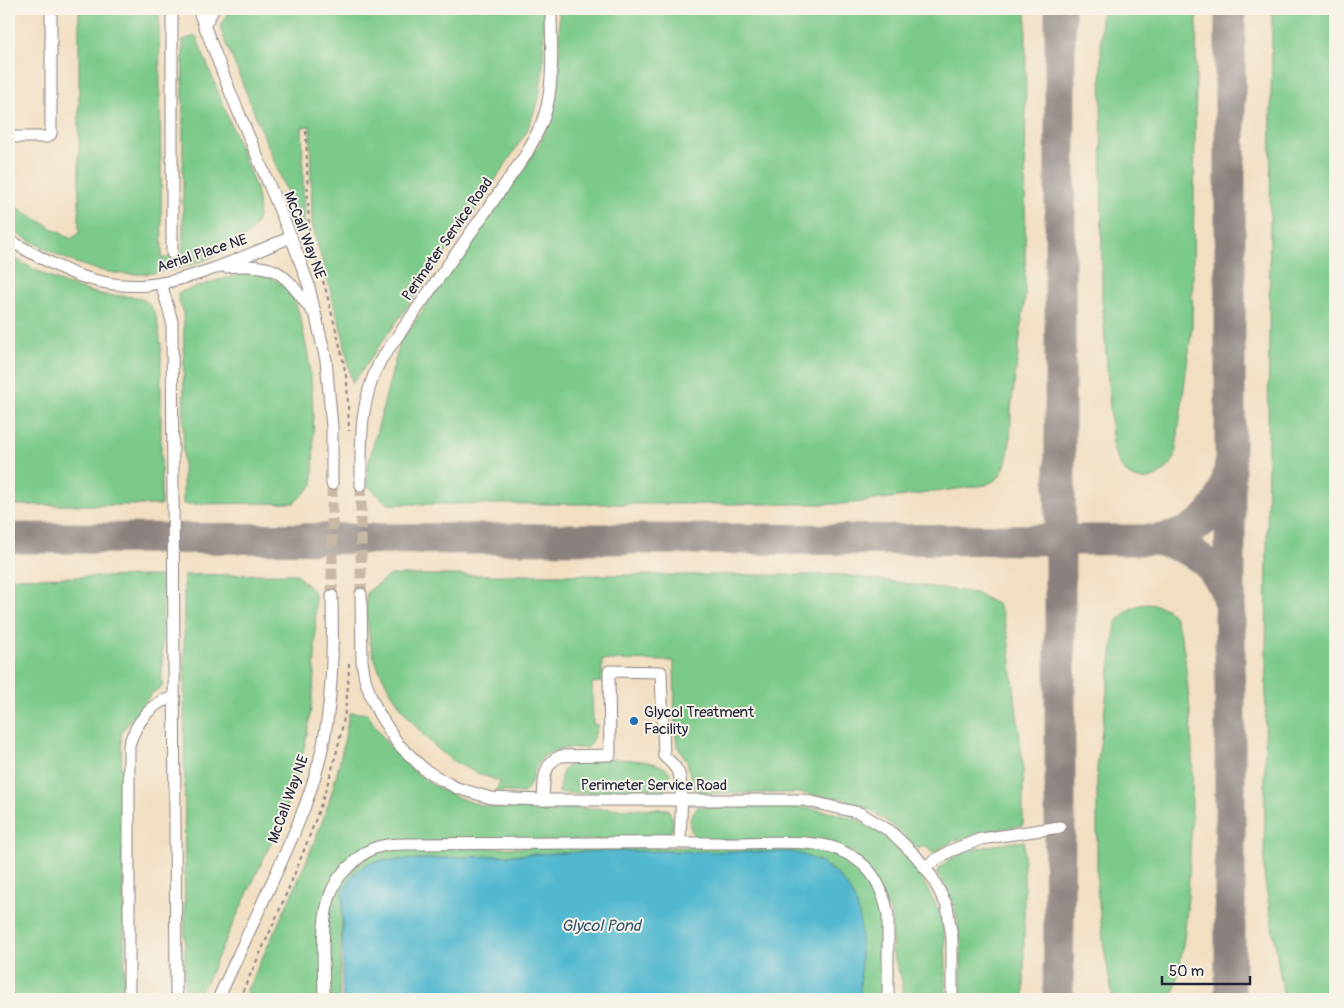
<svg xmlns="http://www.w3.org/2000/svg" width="1344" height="1008" font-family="Pangolin,sans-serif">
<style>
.green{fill:#7bca8a;stroke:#4e7662}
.water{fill:#51b8cf;stroke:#3a6d85}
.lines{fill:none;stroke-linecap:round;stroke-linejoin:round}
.taxiway{stroke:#8a807e;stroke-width:31}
.minor-tunnel{stroke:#c8b9a7;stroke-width:11;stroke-dasharray:11 5.5;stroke-linecap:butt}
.minor-casing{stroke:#8a807e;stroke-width:13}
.path{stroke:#8a807e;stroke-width:2;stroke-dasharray:4 4;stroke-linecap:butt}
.minor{stroke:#fff;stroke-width:11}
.poi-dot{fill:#1f6fb2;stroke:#f7f3e8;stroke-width:2}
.labels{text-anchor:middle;stroke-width:4;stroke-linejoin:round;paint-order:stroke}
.street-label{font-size:15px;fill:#22223b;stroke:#f7f3e8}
.poi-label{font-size:15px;fill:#22223b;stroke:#f7f3e8;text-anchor:start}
.water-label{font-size:16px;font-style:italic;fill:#32566f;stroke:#f7f3e8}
</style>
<rect width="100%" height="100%" fill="#f7f3e8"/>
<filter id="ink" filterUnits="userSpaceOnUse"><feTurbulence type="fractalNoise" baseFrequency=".02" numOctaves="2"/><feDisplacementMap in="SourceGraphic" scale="10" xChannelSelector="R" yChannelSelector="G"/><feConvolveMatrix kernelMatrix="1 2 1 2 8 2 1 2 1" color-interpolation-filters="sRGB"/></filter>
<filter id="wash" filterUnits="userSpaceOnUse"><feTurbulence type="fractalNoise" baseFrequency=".0096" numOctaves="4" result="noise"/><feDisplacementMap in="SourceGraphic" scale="20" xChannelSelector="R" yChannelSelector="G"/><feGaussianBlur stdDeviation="1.12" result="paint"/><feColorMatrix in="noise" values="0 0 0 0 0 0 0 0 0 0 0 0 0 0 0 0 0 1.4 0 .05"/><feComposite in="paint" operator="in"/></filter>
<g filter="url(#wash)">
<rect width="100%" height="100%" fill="#f2dfc2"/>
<!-- green -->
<g class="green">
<path d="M79 9H159L162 259 183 254V40L196 36 255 186C258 198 262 215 254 227 236 256 173 273 141 274 126 275 110 273 95 269 64 261 37 244 9 229V203L71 239 79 233Z"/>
<path d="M229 9H544L543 67 539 99 527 131 468 222 352 384 343 336 312 224 310 126 302 127 304 223 300 225 220 28Z"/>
<path d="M559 9H1026L1025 297 1011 409C1011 428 1011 465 997 479 994 481 989 483 986 485L846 504H388L367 485V469L400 342 529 161C540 143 552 123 556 102 562 72 559 39 559 9Z"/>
<path d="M1101 9H1197L1192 327 1175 457C1167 473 1146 487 1129 475 1120 469 1117 457 1113 448L1102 299Z"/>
<path d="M1272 9H1335V999H1284L1264 875Z"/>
<path d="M9 255C39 273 70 289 105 295 118 297 136 294 147 302 158 312 159 332 161 346V505H9Z"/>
<path d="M256 273C268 276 281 281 289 292 298 304 301 320 304 335 315 385 314 435 313 485L294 503 183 504 184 329 183 313 177 294 180 292C206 285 229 274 256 273Z"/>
<path d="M296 574 315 593C316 647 316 703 302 756 292 798 274 837 255 877 239 911 223 946 207 980L196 999H185L184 575Z"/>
<path d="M390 575H843L975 593 997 604 1002 612 1008 637 1023 765V825L980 833 953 841 933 853 924 845 918 849 904 835 874 812 846 799 798 793H700L693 787 687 761 677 746 675 727 674 661 602 660V682L592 683 593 724 598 725 594 736 587 748C569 748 547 747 537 765 532 775 532 785 524 793L495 791 500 782C486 776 471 771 458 764 424 744 382 688 372 650 367 631 367 612 366 593Z"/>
<path d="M162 576V687L152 693 121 732 125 999H9V578Z"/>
<path d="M1144 604C1156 604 1167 606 1174 617 1184 636 1185 660 1187 680 1194 739 1193 797 1190 856 1188 904 1185 953 1172 999H1113L1104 948 1097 887V768L1116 623C1124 612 1131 607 1144 604Z"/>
<path d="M349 713H367C393 759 432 795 486 806 509 810 534 808 558 808 595 808 632 809 668 809 675 821 676 832 663 839L377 843 332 880 320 999H243C271 938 302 877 325 814 336 781 344 747 349 713Z"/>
<path d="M575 760C593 760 701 751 662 793H559C561 777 560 768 575 760Z"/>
<path d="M698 807C754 807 832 798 880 833 895 843 907 858 917 872 927 887 938 905 942 923 947 948 946 974 946 999H902V980L893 955 891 914 852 851 702 839 694 836C687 824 689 816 698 807Z"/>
<path d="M1024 841V999H961C961 956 965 910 937 874 946 849 1001 844 1024 841Z"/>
<path d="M794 847 826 849 849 858 868 875 879 895 883 915V999H860V934L842 879 831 869 819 861 790 852 606 851 379 861 343 891 339 999H328V920L341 880 369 856 385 851 402 848Z"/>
</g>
<!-- water -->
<path class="water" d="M606 851 790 852C822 857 853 881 859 915 863 941 860 973 860 999H342L343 891 356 871 367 864 379 861Z"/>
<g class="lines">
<!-- taxiway -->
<g class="taxiway">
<path d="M9 538 1156 540C1202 534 1225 507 1230 461"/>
<path d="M1156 540C1191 547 1219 564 1228 601"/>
<path d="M1058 999 1060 827V9"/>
<path d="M1230 999V9"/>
</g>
</g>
</g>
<g filter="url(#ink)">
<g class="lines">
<!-- minor-tunnel -->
<g class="minor-tunnel">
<path d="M361 485V594"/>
<path d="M332 596V484"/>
</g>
<defs>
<g id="minor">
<path d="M172 9V253"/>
<path d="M198 9 231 94 291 237 308 283 326 360 332 427V484"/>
<path d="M204 26 214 9"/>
<path d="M9 137H47L51 134V9"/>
<path d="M9 240C32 253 55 267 80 276 101 283 125 287 147 285 193 281 248 255 291 237"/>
<path d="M226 267C280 263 281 271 313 312"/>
<path d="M161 283 172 321 176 992 178 999"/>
<path d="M361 485C361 439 359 404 380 361L525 156C532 143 539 131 544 117 555 83 551 44 551 9"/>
<path d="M361 594 362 661 365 679 371 697 379 714 398 744 424 769 440 779 457 788 491 798 543 800H803L860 813 890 831 916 856 932 877 947 906 952 938V999"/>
<path d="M543 800C544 783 542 763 561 756L610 755 609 671 661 672 664 756C670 761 676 767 679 774 684 792 680 824 680 842"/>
<path d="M924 867 950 851 981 839 1060 827"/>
<path d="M129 999V745C135 725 152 700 174 698"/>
<path d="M218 999C236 960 254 921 272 882 290 843 308 804 319 762 333 708 333 651 332 596"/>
<path d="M324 999C324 962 317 907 340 876 343 872 347 868 351 865 357 859 365 852 372 849 386 843 403 844 418 844 521 843 625 842 728 843 757 843 812 839 837 849 869 862 881 881 888 914V999"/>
</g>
</defs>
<!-- minor casing -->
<use href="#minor" class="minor-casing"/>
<!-- path -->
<g class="path">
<path d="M306 131 309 234 326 291 341 350 347 381 349 431"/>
<path d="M239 999C263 948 286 897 306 845 329 785 349 724 349 660"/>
</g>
<!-- minor -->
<use href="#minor" class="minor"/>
</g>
</g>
<!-- markers -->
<circle class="poi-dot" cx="634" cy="721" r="5"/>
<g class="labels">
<!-- street labels -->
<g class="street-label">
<text transform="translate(305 235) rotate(69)" y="5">McCall Way NE</text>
<text transform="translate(447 239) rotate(-55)" y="5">Perimeter Service Road</text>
<text transform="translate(202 253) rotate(-18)" y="5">Aerial Place NE</text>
<text x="654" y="790">Perimeter Service Road</text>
<text transform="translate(288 799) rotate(-70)" y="5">McCall Way NE</text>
</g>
<!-- poi labels -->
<g class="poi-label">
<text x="644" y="717">Glycol Treatment<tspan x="644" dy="17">Facility</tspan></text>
</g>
<!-- water labels -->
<g class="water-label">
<text x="601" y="931">Glycol Pond</text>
</g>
</g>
<!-- margin -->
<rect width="1344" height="1008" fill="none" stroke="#f7f3e8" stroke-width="30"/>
<!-- scale -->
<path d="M1162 976v8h88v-8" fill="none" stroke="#22223b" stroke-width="2.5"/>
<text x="1169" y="976" font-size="15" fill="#22223b" stroke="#f7f3e8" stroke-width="4" paint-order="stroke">50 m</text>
</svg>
